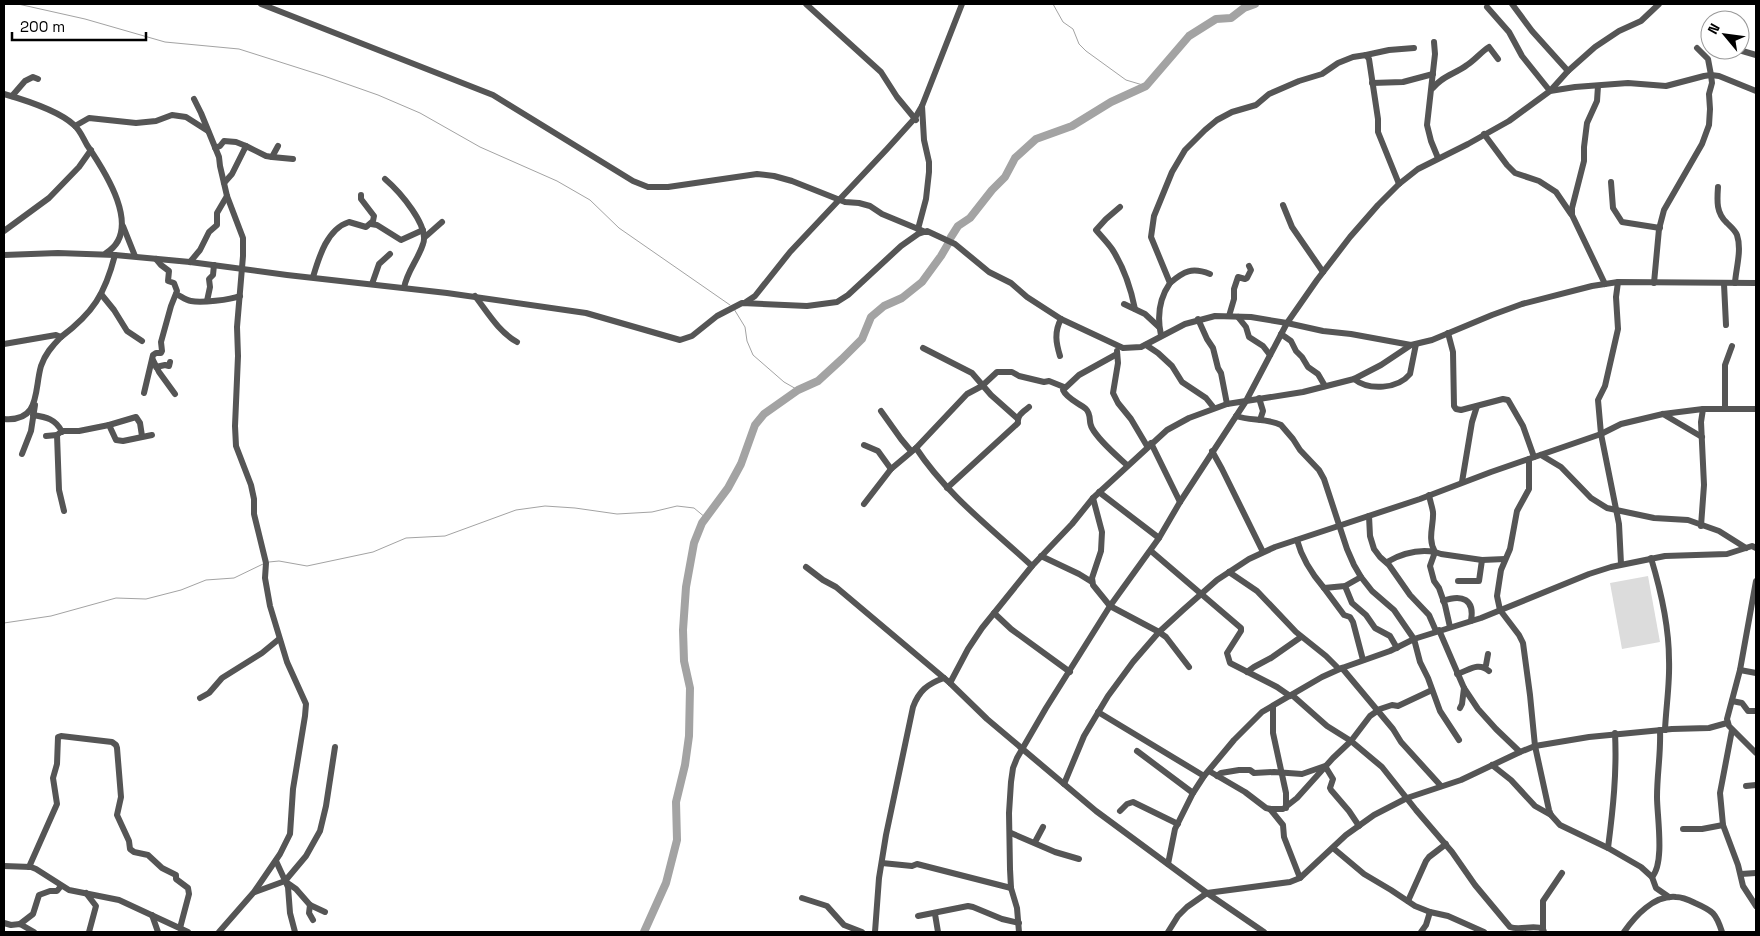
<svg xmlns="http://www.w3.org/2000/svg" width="1760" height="936" font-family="'Space Grotesk',sans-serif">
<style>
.green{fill:#dcdcdc}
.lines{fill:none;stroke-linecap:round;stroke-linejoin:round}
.stream{stroke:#a3a3a3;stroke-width:1}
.river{stroke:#a3a3a3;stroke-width:8}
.minor{stroke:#555;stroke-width:6}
</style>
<rect width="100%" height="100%" fill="#fff"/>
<!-- green -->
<path class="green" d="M1648 576 1660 642 1622 649 1610 583Z"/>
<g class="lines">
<!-- stream -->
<g class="stream">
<path d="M18 4 85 19 165 42 239 49 324 76 378 95 420 113 480 147 557 181 590 200 619 228 730 305"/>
<path d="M1053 4 1063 22 1073 29 1079 44 1086 51 1126 80 1146 86"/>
<path d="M734 309 745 327 747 341 753 355 784 382 798 390"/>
<path d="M269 562 279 561 307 566 373 552 406 538 445 536 516 510 545 506 575 508 617 514 652 512 677 506 694 508 706 518"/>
<path d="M4 623 51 616 116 598 146 599 181 590 206 580 234 578 263 564"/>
</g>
<!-- river -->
<g class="river">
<path d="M951 237 958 226 970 218 992 190 1005 177 1015 158 1036 139 1072 126 1111 102 1146 86 1189 36 1216 19 1231 18 1244 8 1255 4"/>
<path d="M644 932 666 883 677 840 676 802 685 765 689 736 690 688 684 661 683 630 686 587 694 543 702 523 728 488 741 464 755 425 764 414 798 390 818 381 842 359 862 339 871 317 884 306 902 298 922 282 941 256 948 244"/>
</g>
<!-- minor -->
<g class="minor">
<path d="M261 4 493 95 633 181 648 187H668L757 174 774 176 792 181 845 202 859 203 870 206 882 214 923 231"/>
<path d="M806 4 881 72 897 97 916 120"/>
<path d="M1512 4 1532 31 1568 71"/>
<path d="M1487 7 1509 32 1522 56 1550 91 1568 71 1595 47 1619 31 1641 21 1659 4"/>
<path d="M1434 42 1435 54 1427 125 1431 141 1438 158"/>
<path d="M1739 50 1756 55"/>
<path d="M1366 55 1389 50 1414 48"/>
<path d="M1372 83 1403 82 1433 74"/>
<path d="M1598 86 1597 101 1587 123 1584 147V161L1572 208V215L1605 284"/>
<path d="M1433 88C1442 76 1455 74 1467 65 1475 60 1481 52 1489 47L1498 59"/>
<path d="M4 94C25 100 58 110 74 125 80 130 83 138 87 145 104 170 144 230 106 253"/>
<path d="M12 96 25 81 33 77 38 79"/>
<path d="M194 99 201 113 219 157 220 166 227 196 243 238V256L237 327 238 356 235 426 236 446 251 485 254 499V514L266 563 265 578 270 606 287 662 306 704 305 716 293 789 290 834 280 854 254 892 219 932"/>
<path d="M75 126 89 118 136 123 156 121 172 115 186 117 208 131"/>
<path d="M1484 134 1507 165 1515 173 1539 181 1556 192 1571 214"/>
<path d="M215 148 220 146 224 141 236 142 246 146"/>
<path d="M272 157 293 159"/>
<path d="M385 179C399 191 430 226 423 244 418 260 407 271 404 288"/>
<path d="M1611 182 1613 208 1622 222 1660 228"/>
<path d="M224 183 232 174 246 146 266 156 272 157 278 146"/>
<path d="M1718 187C1717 201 1716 213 1727 223 1731 227 1735 230 1737 235 1742 250 1736 268 1735 283"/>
<path d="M1283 205 1292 227 1323 272"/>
<path d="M1120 207 1106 219 1096 230C1101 236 1107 242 1112 249 1123 266 1131 289 1135 309"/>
<path d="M371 224 377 225 401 240 423 230"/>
<path d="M123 226 135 256"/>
<path d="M918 229 926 199 929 172V162L924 140 922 106 962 4"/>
<path d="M4 231 49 198 79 167 91 150"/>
<path d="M425 237 442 222"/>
<path d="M4 255 58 253 115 255 190 262 287 275 447 293 586 313 680 340 692 336 717 316 742 303 807 306 837 302 848 295 901 246 918 234 927 231 955 244 989 272 1011 283 1027 297 1061 319 1123 348 1141 347 1185 324 1215 316 1251 317 1287 323 1323 331 1351 334 1411 345"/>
<path d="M190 262 200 250 209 232 217 225V213L227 196"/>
<path d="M313 277C319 257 327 229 349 222L366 227 373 221 374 216 361 199V195"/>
<path d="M1618 282 1616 297 1618 329 1605 386 1598 400 1601 434 1619 524 1621 564"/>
<path d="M1170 283C1184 271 1192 267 1210 274"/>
<path d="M1654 283 1659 229 1664 210 1702 144 1709 125 1710 109 1709 94 1712 83 1711 75 1708 59 1697 48"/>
<path d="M372 284 379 264 390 254"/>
<path d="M1724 284 1726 325"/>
<path d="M101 294 114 310 127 331 142 341"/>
<path d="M176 294C181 296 185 300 191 301 201 303 230 300 240 296"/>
<path d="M475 296C488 313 499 332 517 342"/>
<path d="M207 301 210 287 209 279 213 275 214 265"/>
<path d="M746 302 755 296 790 252 887 149 915 118 922 106"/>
<path d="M1124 304 1145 314 1159 327"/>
<path d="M1229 316 1234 299V289L1238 277 1245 279 1247 278 1251 270 1249 266"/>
<path d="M1238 317 1246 327 1249 337 1263 346 1270 355"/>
<path d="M1198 319 1207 339 1213 348 1218 368 1221 373 1227 404"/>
<path d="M1448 333 1453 352 1454 406 1456 409 1461 410 1503 399 1508 400 1523 426 1534 457"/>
<path d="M1281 334 1291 341 1296 351 1302 357 1308 367 1318 374 1325 386"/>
<path d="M1161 335C1157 317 1159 299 1170 283L1151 237 1154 216 1172 172 1185 150 1205 130 1217 120 1232 112 1256 105 1269 94 1299 81 1322 74 1338 63 1353 57 1366 55 1369 59 1378 119V132L1399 184"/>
<path d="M4 344 56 335 61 337C93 313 105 294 115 255"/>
<path d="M1146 345 1158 353 1172 366 1182 382 1206 398 1214 408"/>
<path d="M923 348 972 373 991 395 1018 419"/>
<path d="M1117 351 1118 363 1113 393 1118 403 1131 419 1147 446"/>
<path d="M1117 354 1079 375 1063 390C1067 399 1079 403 1086 409 1092 415 1088 422 1092 428 1099 441 1116 455 1127 465"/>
<path d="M1060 356C1056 343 1054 332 1061 319"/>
<path d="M153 360 159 372 175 394"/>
<path d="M156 367 165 365 169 366 170 362"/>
<path d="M1354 379C1369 391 1398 389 1410 374L1416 344"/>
<path d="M144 393 153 355 156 353H161L162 351 161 342 171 306 177 291 174 283 168 281 169 271 161 265 156 259"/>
<path d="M1259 398 1263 411 1260 420"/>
<path d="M1725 408V365L1732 346"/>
<path d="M881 411 901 439 911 451"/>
<path d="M1663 414 1702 437"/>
<path d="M33 415C46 417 56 419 62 432"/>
<path d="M1236 416C1250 421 1267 418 1281 425L1293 439 1300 450 1319 470 1324 479 1347 549 1354 565 1361 577 1372 591 1394 610 1414 639 1420 662 1428 678 1440 711 1459 740"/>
<path d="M4 419C41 422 34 390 41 366 45 354 52 346 61 337"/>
<path d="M109 425 136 417 140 423 142 436"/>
<path d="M46 436 57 435"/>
<path d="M1151 443 1180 502"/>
<path d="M864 445 878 451 891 469"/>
<path d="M916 448C947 495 991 528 1032 566"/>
<path d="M1212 451 1222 469 1263 552"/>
<path d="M22 454 31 431 35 405"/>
<path d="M1541 455 1561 467 1591 498 1607 508 1654 518 1688 520 1719 531 1746 548"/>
<path d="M1529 459V489L1517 511 1510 549 1501 570 1497 596 1500 610 1519 635 1523 643 1530 695 1535 746 1549 810 1551 815 1560 825 1608 848 1641 867 1652 877 1656 888 1669 897"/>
<path d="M1462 482 1472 422 1477 406"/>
<path d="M947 488 1018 423C1017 415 1023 412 1029 407"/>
<path d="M1099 492 1159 538"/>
<path d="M1429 495C1430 501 1432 506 1433 512 1434 525 1427 538 1435 552L1441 554 1482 560 1505 559"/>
<path d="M1093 498 1102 532 1101 551 1092 578 1093 585 1110 606 1159 632 1166 637 1189 667"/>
<path d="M864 504 891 469 916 448 967 394 982 386 997 372H1012L1019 376 1044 382 1049 381 1064 387"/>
<path d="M64 511 59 490 57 435 62 431H79L109 425 116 440 123 441 152 435"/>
<path d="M1369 516 1370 536 1374 549 1380 557 1389 565 1410 595 1429 615 1436 631"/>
<path d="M1701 526 1704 485 1701 422 1703 409"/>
<path d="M1297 540C1302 559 1312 574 1324 588L1345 586 1361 577"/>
<path d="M1151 551 1241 628V631L1227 653 1230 663 1277 687 1290 696"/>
<path d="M1041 556 1079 574 1092 582"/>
<path d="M1651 558C1661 591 1669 626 1669 660 1670 683 1666 707 1665 730"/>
<path d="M1387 562C1401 554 1418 549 1435 552L1430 566 1434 581 1439 588 1445 605 1450 627"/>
<path d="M806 567 823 580 836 587 950 683 987 719 1096 811 1207 893 1264 932"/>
<path d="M1229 572 1257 591 1296 632 1326 656 1339 669"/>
<path d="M1458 581H1479L1482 560"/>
<path d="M1756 581 1740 670 1727 719 1729 726 1756 753"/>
<path d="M1345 586 1352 603 1366 615 1375 628 1390 636 1397 648"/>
<path d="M1324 588 1344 615 1350 617 1353 622 1363 660"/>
<path d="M1443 601C1462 594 1475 599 1471 621"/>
<path d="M994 613 1011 629 1070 672"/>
<path d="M1439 630 1464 688 1478 709 1496 729 1520 752"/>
<path d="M1485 667 1486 665 1488 654"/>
<path d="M1342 668 1393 729 1401 742 1441 786"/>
<path d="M1740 670 1756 673"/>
<path d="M1247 672 1254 667 1271 658 1301 637"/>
<path d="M1457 674C1468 671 1478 661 1489 671"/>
<path d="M950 683 968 649 982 628 1032 566 1072 524 1093 498 1167 430 1189 418 1227 404 1303 392 1354 379 1381 365 1411 345 1432 340 1492 315 1522 304 1592 286 1618 282 1756 283"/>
<path d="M1292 695 1327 726 1351 741 1382 767 1416 810 1452 852 1475 885 1510 927C1520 931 1534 924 1543 929L1544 932"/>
<path d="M200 698 209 693 222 678 262 653 279 639"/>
<path d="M1732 701 1742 703 1748 711H1756"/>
<path d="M1273 706V733L1286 793V808"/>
<path d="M1460 708 1462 704 1464 688"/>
<path d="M1098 712 1204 776"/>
<path d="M1732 730 1720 793 1723 825 1738 865 1743 886 1756 906"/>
<path d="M1137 751 1193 793"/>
<path d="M1492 765 1511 780 1535 806 1551 815"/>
<path d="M1209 771 1245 792 1266 808 1270 809H1283L1297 798 1333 758 1351 741 1370 716 1380 709 1392 705 1398 706 1432 690"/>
<path d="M1217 776 1221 773 1239 770H1250L1254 773 1274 772 1302 774 1325 766 1333 779 1330 788 1331 790 1349 811 1359 826"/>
<path d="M1064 784 1084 736 1108 696 1133 662 1159 632 1183 610 1217 580 1249 559 1275 547 1420 499 1491 472 1601 434 1621 424 1663 414 1703 409H1756"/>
<path d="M1746 786 1756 785"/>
<path d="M1270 809 1283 825 1284 837 1300 878"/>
<path d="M1120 811 1127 804 1133 802 1178 824"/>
<path d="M1683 829H1702L1723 825"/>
<path d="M1011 833 1055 852 1079 859"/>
<path d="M1035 842 1043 827"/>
<path d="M1333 848 1364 874 1391 890 1415 906 1430 912 1448 916 1484 932"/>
<path d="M1608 848C1613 809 1617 772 1615 733"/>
<path d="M276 861 288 887 290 913 295 932"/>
<path d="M882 863 912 866 917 864 1011 888"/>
<path d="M1168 864 1175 829 1193 793 1204 776 1234 740 1262 712 1322 677 1342 668 1390 651 1414 639 1481 618 1589 574 1611 567 1665 556 1727 554 1752 546 1756 548"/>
<path d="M4 866 31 867 36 869 69 890 119 900 188 932"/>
<path d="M29 867 57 804 53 778 57 764 58 737 61 736 112 742 116 745 117 748 121 797 117 815 129 841 130 849 134 852 148 855 162 868 176 875V879L188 888 189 894 180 928"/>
<path d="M1741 874 1756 873"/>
<path d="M1652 877C1665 863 1657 816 1657 797 1657 774 1661 753 1660 730"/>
<path d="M286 882 296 889 310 905 325 912"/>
<path d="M255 892 285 881 306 856 320 831 326 806 335 747"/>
<path d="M86 893 96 906 89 932"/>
<path d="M802 898 827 906 844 925 862 932"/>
<path d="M1408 901 1426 861 1429 857 1446 844"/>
<path d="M310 905 309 913 313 920"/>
<path d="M935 914 938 932"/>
<path d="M152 915 158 932"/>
<path d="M918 916 968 906 973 907 1002 919 1019 923"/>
<path d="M4 923 11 925 20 924 34 932"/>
<path d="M20 924 33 914 39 895 50 891H57L61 886"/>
<path d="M1543 929V901L1562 873"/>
<path d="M875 932 879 878 886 835 913 707C919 691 927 684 944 678"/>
<path d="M1019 932 1017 908 1011 888 1010 869 1009 813 1011 782 1013 768 1017 758 1046 708 1110 606 1159 538 1180 502 1246 401 1287 323 1317 280 1350 237 1378 205 1399 184 1418 169 1468 144 1509 121 1550 91 1575 87 1628 83 1666 86 1704 76 1711 75 1719 76 1756 91"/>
<path d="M1168 932 1178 916 1187 907 1207 893 1290 882 1300 878 1346 835 1374 815 1407 798 1461 780 1520 752 1535 746 1589 737 1672 729 1709 728 1727 723"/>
<path d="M1421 932 1426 925 1430 912"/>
<path d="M1624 932C1635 916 1654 895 1676 897 1683 897 1689 900 1695 903 1713 911 1716 913 1722 932"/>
</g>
</g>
<!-- border -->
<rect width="1760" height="936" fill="none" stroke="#000000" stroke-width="10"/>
<!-- north arrow -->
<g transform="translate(1725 35) rotate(299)"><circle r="24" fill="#ffffff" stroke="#999999"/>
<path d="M0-4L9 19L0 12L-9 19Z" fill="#000000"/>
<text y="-8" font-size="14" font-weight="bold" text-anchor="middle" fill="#000000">N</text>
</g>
<!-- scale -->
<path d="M12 32v8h134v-8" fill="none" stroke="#000000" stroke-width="2.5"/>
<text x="20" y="32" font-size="15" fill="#000000" stroke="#ffffff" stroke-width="4" paint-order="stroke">200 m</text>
</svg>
